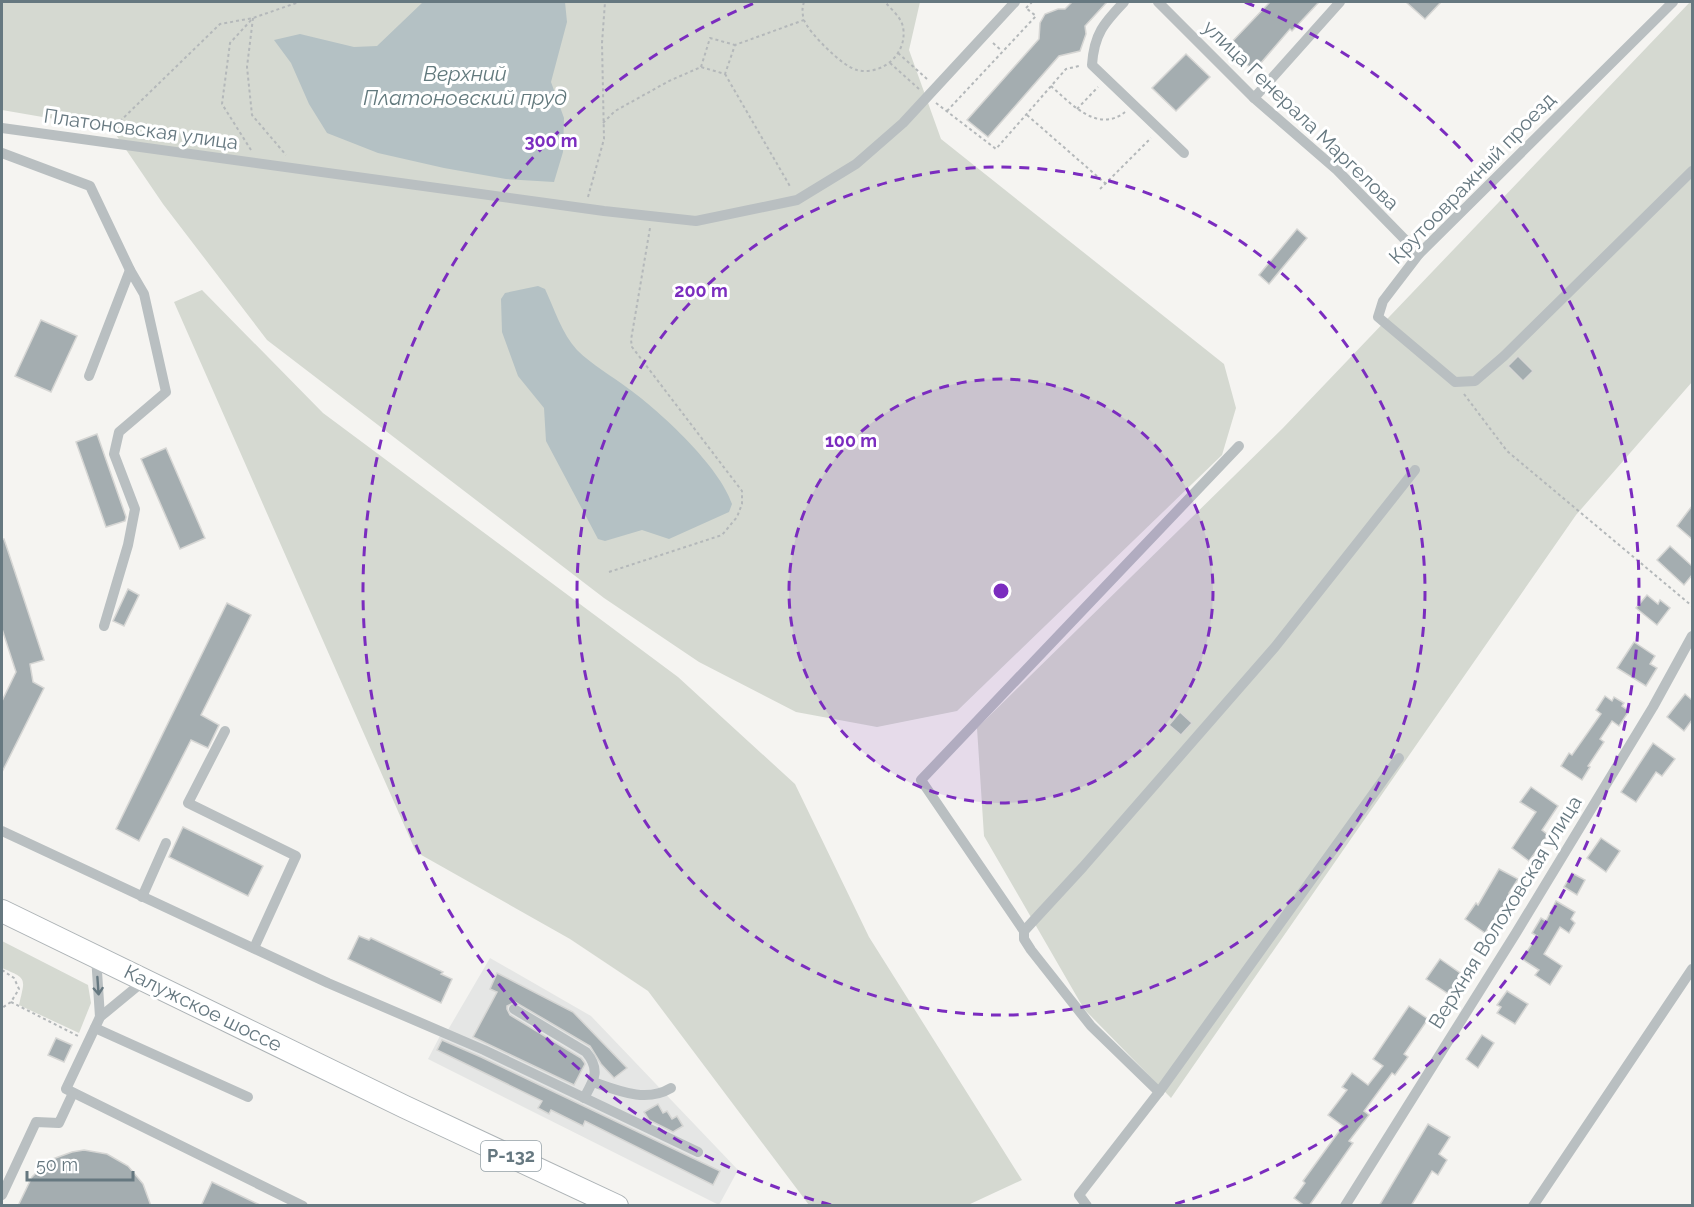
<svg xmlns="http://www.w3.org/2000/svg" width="1694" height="1207" font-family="Raleway,sans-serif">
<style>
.built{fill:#e5e6e5}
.green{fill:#d5d9d1}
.water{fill:#b4c1c4}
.building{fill:#a4adb0;stroke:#d6d6d4;stroke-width:1.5}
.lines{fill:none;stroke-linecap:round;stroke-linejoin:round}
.major-casing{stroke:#adb3b6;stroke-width:24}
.path{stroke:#b4b8ba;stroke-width:2;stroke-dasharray:3 3;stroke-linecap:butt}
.minor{stroke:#b9bfc1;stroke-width:10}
.major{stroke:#fff;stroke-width:22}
.oneway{stroke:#667880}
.ring{fill:none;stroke:#7b2cbf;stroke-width:3;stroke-dasharray:10 8}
.labels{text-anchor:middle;stroke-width:6;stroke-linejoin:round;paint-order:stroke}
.shield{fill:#fff;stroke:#94a0a6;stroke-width:1.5}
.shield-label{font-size:18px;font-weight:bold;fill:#667880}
.street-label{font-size:20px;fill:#667880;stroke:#fff}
.water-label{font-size:21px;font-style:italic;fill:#62797d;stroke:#fff}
.centre{fill:#7b2cbf;stroke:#fff;stroke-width:3}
.ring-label{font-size:18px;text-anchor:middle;font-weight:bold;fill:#7b2cbf;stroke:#fff;stroke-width:6;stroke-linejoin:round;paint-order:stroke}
</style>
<rect width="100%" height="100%" fill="#f5f4f1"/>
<!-- built -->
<path class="built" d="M490 958 591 1016 738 1170 719 1205 428 1059 441 1034 445 1035Z"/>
<!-- green -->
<g class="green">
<path d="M2 2H920L909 50 941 139 1224 364 1236 408 1222 455 957 711 877 727 796 712 699 662 604 598 267 340 163 204 112 129 2 110Z"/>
<path d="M1690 2H1692V382L1576 515 1171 1098 1084 1009 984 836 977 728 1283 428Z"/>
<path d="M202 290 323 413 678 677 795 784 869 937 1022 1180 968 1205H809L648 991 570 939 416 852 174 302Z"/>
<path d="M2 941 88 985 91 1003 79 1033 19 1005C25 978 28 979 2 968Z"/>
</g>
<!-- water -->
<g class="water">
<path d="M423 2H565L567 22 551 82 564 118 563 152 554 182 506 179 444 168 378 153 327 133 309 104 291 63 274 40 300 34 354 47 377 46Z"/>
<path d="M538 286 545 289C554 308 562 334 577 350 592 365 612 376 629 389 661 412 720 467 732 504L729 512 669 539 642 530 605 541 598 539 546 441 544 408 518 376 502 332 501 299 505 293Z"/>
</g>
<!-- building -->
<g class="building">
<path d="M1072 2H1107L1085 26 1086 34 1080 51 1059 56 988 137 967 120 1039 39 1040 23 1045 14 1058 9H1065Z"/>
<path d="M1270 2H1319L1292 31 1290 29 1254 71 1227 47Z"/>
<path d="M1406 2H1441L1425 19Z"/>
<path d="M1186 54 1210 77 1176 111 1152 88Z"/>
<path d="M1297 229 1307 238 1269 284 1259 275Z"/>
<path d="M41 320 77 336 51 392 15 376Z"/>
<path d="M1518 356 1533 371 1523 381 1508 366Z"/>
<path d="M97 434 126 517 125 521 106 527 76 442Z"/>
<path d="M166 448 205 538 180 549 141 459Z"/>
<path d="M1692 506V539L1677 526Z"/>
<path d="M2 539H4L44 660 30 664 33 682 44 688 2 772V701L16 672 2 629Z"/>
<path d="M1670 546 1692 566V575L1684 585 1657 560Z"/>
<path d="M128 589 139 595 124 626 113 621Z"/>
<path d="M1647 595 1658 604 1660 600 1670 608 1657 625 1636 608Z"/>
<path d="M227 603 251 615 201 715 219 725 208 748 191 740 139 841 116 829Z"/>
<path d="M1634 642 1655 656 1650 664 1657 668 1646 686 1617 668Z"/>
<path d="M1685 694 1692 700V720L1684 731 1667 717Z"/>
<path d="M1605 696 1612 701 1614 697 1624 703 1622 706 1629 711 1619 726 1612 721 1600 739 1604 742 1588 766 1590 767 1582 780 1561 766 1569 753 1572 755 1601 714 1596 710Z"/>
<path d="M1180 712 1192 723 1181 735 1169 725Z"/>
<path d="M1653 743 1675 759 1662 776 1656 772 1636 802 1621 792Z"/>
<path d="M1531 787 1558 806 1542 830 1548 835 1529 861 1512 848 1536 812 1520 802Z"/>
<path d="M183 827 263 866 248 896 169 857Z"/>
<path d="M1601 838 1620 851 1606 872 1587 858Z"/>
<path d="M1499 869 1518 879 1509 893 1512 894 1485 933 1465 919 1476 903 1478 905Z"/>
<path d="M1572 873 1585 880 1577 895 1564 887Z"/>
<path d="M1556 901 1575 912 1571 919 1575 923 1569 933 1560 927 1544 954 1562 966 1550 985 1535 975 1539 970 1522 959 1537 936 1532 933 1541 918 1546 921Z"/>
<path d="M359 936 369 940 371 938 443 972 441 974 452 979 441 1003 348 959Z"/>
<path d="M1440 959 1463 975 1450 995 1426 979Z"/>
<path d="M497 973 573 1012 627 1068 614 1078 601 1064 590 1046 515 1002 507 1006V1009L510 1015 581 1058 584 1062 585 1064 574 1085 473 1037 497 992 490 989Z"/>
<path d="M1507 991 1528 1004 1515 1024 1497 1013 1501 1007 1497 1005Z"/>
<path d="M1409 1006 1428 1019 1404 1054 1408 1057 1395 1075 1392 1073 1364 1111 1369 1115 1349 1141 1353 1143 1309 1206H1305L1294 1198 1305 1183 1303 1181 1343 1126 1328 1115 1347 1090 1342 1087 1352 1073 1368 1085 1383 1066 1373 1059Z"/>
<path d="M1482 1035 1494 1043 1478 1068 1466 1059Z"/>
<path d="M56 1038 72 1045 64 1062 48 1055Z"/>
<path d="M442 1040 481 1057 720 1171 713 1185 585 1121 583 1126 551 1110 549 1114 538 1108 542 1101 437 1050Z"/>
<path d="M658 1104 663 1113 667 1111 672 1119 677 1116 683 1126 673 1132 649 1120 644 1112Z"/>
<path d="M1428 1124 1450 1137 1439 1154 1447 1160 1438 1175 1432 1171 1411 1206H1379Z"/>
<path d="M84 1150 107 1154 128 1166 143 1184 151 1206H18L32 1177 50 1160 72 1152Z"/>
<path d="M212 1182 262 1206H201Z"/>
</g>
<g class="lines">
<defs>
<path id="major" d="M2 911 405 1107 617 1206"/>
</defs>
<!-- major casing -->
<use href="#major" class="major-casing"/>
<!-- path -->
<g class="path">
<path d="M804 2C802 8 802 13 804 20 809 33 843 67 857 70 882 76 908 54 903 27 901 17 891 9 885 2"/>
<path d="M1026 8 1032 2"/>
<path d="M253 18 247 67 252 115 286 155"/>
<path d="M993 43 1002 51"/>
<path d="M898 53 927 79"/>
<path d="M890 63 919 89"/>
<path d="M701 67 710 38 735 45"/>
<path d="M725 74 791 188"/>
<path d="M1051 86C1070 103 1098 134 1125 112"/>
<path d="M936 103 996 149 1066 69 1079 66"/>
<path d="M1077 109 1098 87"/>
<path d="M947 111 1036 16 1026 8"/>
<path d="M1027 115 1106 184"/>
<path d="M603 123 615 111 669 81 701 67 725 74 735 45 804 20"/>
<path d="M105 128 112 129 220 24 253 18 299 2"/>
<path d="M251 150 222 104 230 43 253 18"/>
<path d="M1100 189 1151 138"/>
<path d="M588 197 604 139 602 43 605 2"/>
<path d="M1464 394 1507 451 1692 606"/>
<path d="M609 572 722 535 737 517 742 504V491L632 347 631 340 650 228"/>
<path d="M2 970 14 978 19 989 11 1002 2 1008"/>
<path d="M11 1002 78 1036"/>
</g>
<!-- minor -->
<g class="minor">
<path d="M1124 2C1104 23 1094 34 1092 65L1184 153"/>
<path d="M1158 2 1254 98 1337 170 1419 254"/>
<path d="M1673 2 1419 254 1383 301 1378 317 1455 382 1475 381 1504 356 1692 171"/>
<path d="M1254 98 1340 2"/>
<path d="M2 128 604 211 696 221 797 200 856 164 903 123 1015 2"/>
<path d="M2 153 90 186 130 270 144 294 166 392 119 432 114 454 135 509 128 545 104 626"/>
<path d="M89 376 130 270"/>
<path d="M225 731 188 803 296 856 254 948"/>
<path d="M2 831 328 983 484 1050 698 1152"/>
<path d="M142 897 166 843"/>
<path d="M1024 931 1083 867 1275 647 1415 470"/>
<path d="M96 956 100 1017"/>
<path d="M145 980 100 1017 66 1089 303 1206"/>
<path d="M514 1009 586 1052C601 1070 594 1080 584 1098"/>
<path d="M95 1028 248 1097"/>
<path d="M593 1082C619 1091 646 1103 671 1088"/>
<path d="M1159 1092 1091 1026 1031 950 1024 939V931L921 780 1239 446"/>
<path d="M2 1195 36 1122 59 1123 73 1093"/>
<path d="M1087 1206 1079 1195 1159 1092 1399 758"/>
<path d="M1345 1206 1516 933 1653 707 1692 636"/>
<path d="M1533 1206 1692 969"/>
</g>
<!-- major -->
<use href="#major" class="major"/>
</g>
<!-- one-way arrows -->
<defs><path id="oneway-shaft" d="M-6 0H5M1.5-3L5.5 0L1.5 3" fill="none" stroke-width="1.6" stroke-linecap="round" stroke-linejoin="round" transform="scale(1.5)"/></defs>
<use class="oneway" href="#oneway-shaft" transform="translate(98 986) rotate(86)"/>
<!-- distance rings -->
<circle cx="1001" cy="591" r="212" fill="#7b2cbf" fill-opacity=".12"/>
<g class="ring">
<circle cx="1001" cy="591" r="212"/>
<circle cx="1001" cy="591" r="424"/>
<path d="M831 1205A637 637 0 0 1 757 2M1245 2A637 637 0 0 1 1171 1205"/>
</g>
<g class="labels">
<!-- shield labels -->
<rect class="shield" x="481" y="1141" width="60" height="30" rx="4.5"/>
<g class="shield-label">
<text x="511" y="1162">Р-132</text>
</g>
<!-- street labels -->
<g class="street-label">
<text transform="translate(1301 115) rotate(44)" y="7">улица Генерала Маргелова</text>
<text transform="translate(141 129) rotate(8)" y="7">Платоновская улица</text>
<text transform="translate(1472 178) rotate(-46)" y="7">Крутоовражный проезд</text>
<text transform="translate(1505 912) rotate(-58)" y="7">Верхняя Волоховская улица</text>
<text transform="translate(203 1008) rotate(26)" y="7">Калужское шоссе</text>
</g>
<!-- water labels -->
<g class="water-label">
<text x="465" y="81">Верхний<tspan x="465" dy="24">Платоновский пруд</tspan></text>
</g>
</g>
<circle cx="1001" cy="591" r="9" class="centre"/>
<g class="ring-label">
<text x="551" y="147">300 m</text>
<text x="701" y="297">200 m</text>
<text x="851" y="447">100 m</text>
</g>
<!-- border -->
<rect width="1694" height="1207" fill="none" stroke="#667880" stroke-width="6"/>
<!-- scale -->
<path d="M27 1171v9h106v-9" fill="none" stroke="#667880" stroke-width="3"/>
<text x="36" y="1171" font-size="18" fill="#667880" stroke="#ffffff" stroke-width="4.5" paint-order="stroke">50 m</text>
</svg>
